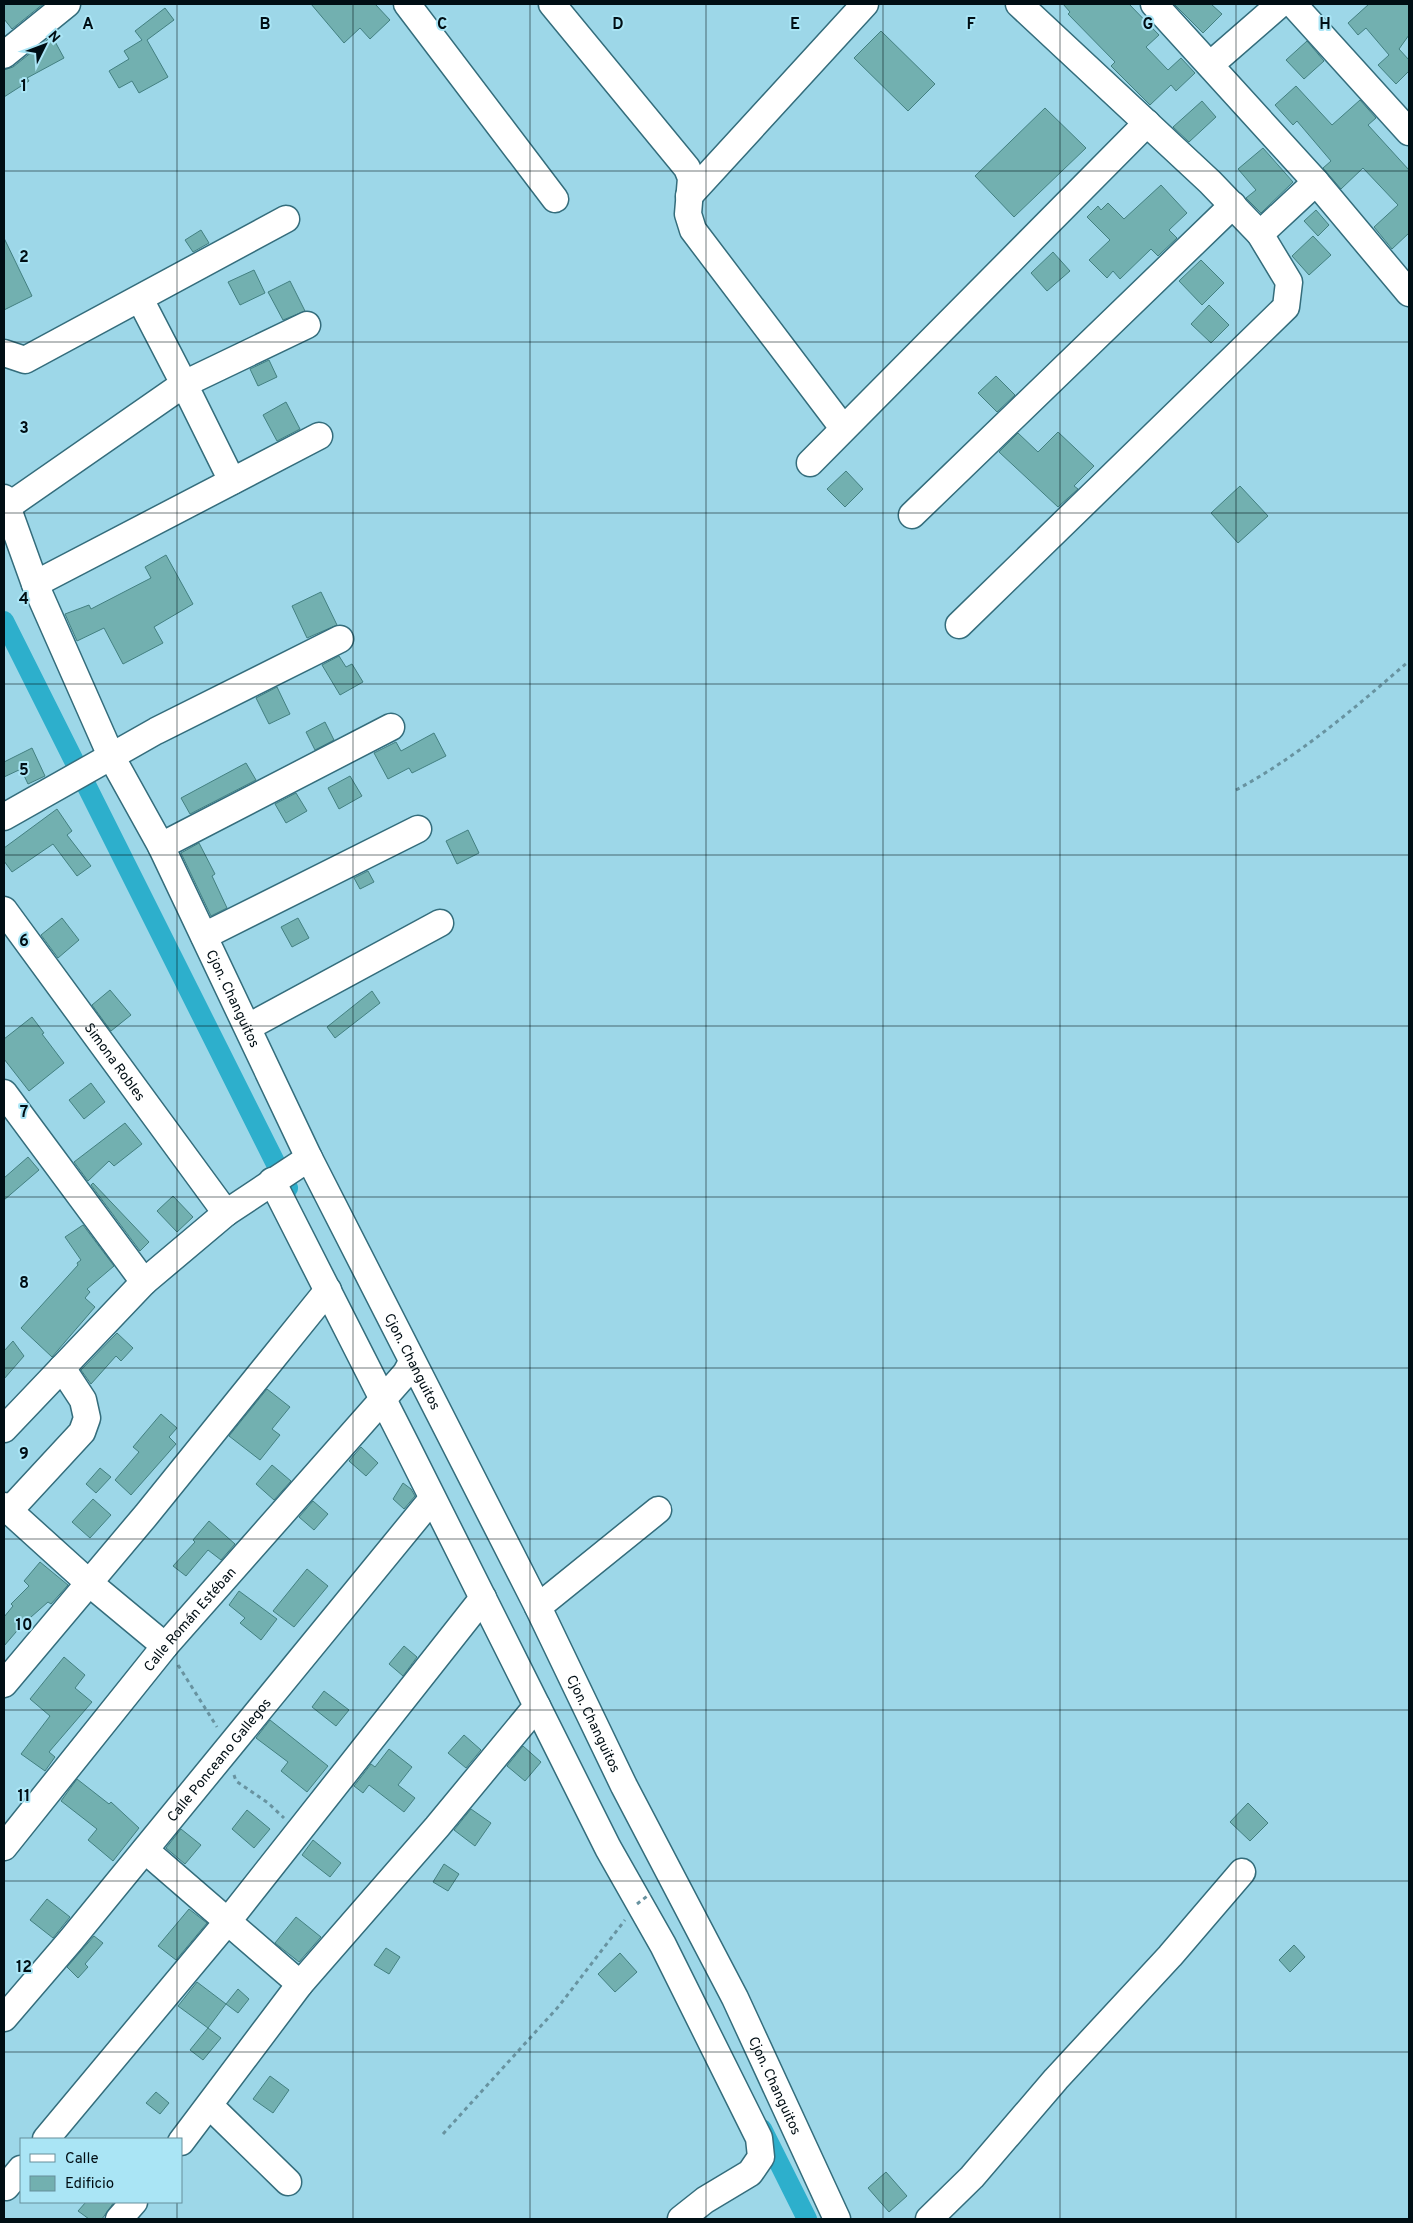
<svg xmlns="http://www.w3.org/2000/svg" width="1413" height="2223" font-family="Overpass,sans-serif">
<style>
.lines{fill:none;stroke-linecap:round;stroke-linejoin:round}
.canal{stroke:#2dafcc;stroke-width:20}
.building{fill:#72b0b0;stroke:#438081}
.minor-casing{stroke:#346d7c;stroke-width:29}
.path{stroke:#6893a0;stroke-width:3;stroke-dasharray:4 4;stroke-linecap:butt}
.minor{stroke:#fff;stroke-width:26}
.path-bridge{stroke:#6893a0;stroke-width:3;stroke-dasharray:4 4;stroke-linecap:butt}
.grid{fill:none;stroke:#000e14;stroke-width:1;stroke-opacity:0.55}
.labels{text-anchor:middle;stroke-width:4;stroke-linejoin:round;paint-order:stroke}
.street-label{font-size:14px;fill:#000e14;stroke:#aae5f5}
.grid-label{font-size:16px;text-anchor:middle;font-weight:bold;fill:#000e14;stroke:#aae5f5;stroke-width:4;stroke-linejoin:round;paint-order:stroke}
</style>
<rect width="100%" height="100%" fill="#9dd7e8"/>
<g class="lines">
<!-- canal -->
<g class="canal">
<path d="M4 621 288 1188"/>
<path d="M762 2129 807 2219"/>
</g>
</g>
<!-- building -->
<g class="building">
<path d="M4 4H43L12 29 4 19Z"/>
<path d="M311 4H375L390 20 370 39 360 28 344 43Z"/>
<path d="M1063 4H1129L1159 35 1146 47 1168 70 1181 58 1195 73 1176 91 1171 85 1150 105 1111 66 1115 62 1068 14 1070 12Z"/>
<path d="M1174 4H1211L1222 14 1203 33Z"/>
<path d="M1369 4H1409V35L1399 49 1409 60V71L1396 84 1378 65 1389 55 1366 28 1358 35 1348 23Z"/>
<path d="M165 8 174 20 147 40 168 77 139 93 132 81 119 88 109 71 129 59 124 51 142 40 135 31Z"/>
<path d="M881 31 935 84 908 111 854 58Z"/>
<path d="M52 36 64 58 27 78 29 81 4 97V70L13 67Z"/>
<path d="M1307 41 1324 61 1304 79 1286 60Z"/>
<path d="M1296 86 1332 125 1360 100 1376 118 1368 125 1409 170V233L1392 249 1374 227 1398 205 1363 168 1341 189 1323 168 1331 161 1297 121 1293 125 1275 105Z"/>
<path d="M1202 101 1216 117 1189 142 1173 127Z"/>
<path d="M1045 108 1086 148 1014 217 975 176Z"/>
<path d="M1263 148 1293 182 1261 213 1246 198 1256 190 1238 169Z"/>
<path d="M1161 185 1187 213 1169 230 1177 238 1158 256 1151 249 1120 279 1113 271 1107 278 1089 260 1110 240 1087 217 1098 206 1101 210 1108 203 1124 219Z"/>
<path d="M1316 210 1329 225 1318 236 1304 221Z"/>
<path d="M201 230 209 243 193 252 185 240Z"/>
<path d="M1313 236 1331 255 1309 275 1292 256Z"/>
<path d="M4 238 32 296 4 310Z"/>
<path d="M1053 252 1070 271 1047 291 1031 273Z"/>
<path d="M1201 260 1224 283 1202 305 1179 281Z"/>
<path d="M254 270 265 293 240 305 228 282Z"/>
<path d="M290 281 305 311 283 320 268 292Z"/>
<path d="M1209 305 1229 325 1211 343 1191 324Z"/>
<path d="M269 360 277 377 258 386 250 369Z"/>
<path d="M996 376 1015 395 997 412 978 393Z"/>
<path d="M286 402 300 429 277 441 263 415Z"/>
<path d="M1058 432 1094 466 1074 486 1078 489 1058 507 999 452 1018 433 1038 452Z"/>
<path d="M846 471 863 489 845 507 827 489Z"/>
<path d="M1240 486 1268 516 1238 543 1211 513Z"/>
<path d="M166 555 193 604 154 627 163 643 123 664 104 628 77 641 65 614 89 605 91 609 151 578 145 567Z"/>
<path d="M321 592 337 625 307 638 292 606Z"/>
<path d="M339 656 346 667 352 664 363 682 340 695 322 665Z"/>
<path d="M277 687 290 714 269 724 256 698Z"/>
<path d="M325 722 334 740 315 750 306 732Z"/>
<path d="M434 733 446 756 412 773 409 768 388 779 374 753 396 742 401 751Z"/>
<path d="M32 748 45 776 28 784 21 769 4 777V762Z"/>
<path d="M246 763 256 780 190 814 181 798Z"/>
<path d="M350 776 362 796 339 809 328 788Z"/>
<path d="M296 793 307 811 286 823 275 804Z"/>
<path d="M57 809 72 831 67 835 91 866 77 876 53 844 12 872 4 861V848Z"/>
<path d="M468 830 479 853 457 864 446 841Z"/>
<path d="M199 843 215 874 212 876 227 908 211 916 181 853Z"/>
<path d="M368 871 374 882 360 889 354 878Z"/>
<path d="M62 918 79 940 58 958 41 935Z"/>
<path d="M298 918 309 938 292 947 281 927Z"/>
<path d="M110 990 131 1015 111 1031 92 1005Z"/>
<path d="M372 991 380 1003 335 1038 327 1027Z"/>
<path d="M32 1017 44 1033 42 1034 64 1063 29 1091 4 1059V1039Z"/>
<path d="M91 1083 105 1102 84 1119 69 1100Z"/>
<path d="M125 1123 142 1144 114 1166 109 1161 88 1181 74 1162Z"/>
<path d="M28 1157 39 1170 4 1200V1178Z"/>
<path d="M93 1183 149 1242 140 1251 91 1185Z"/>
<path d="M173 1196 193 1217 177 1232 157 1211Z"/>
<path d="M83 1225 114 1266 87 1289 90 1292 85 1298 95 1307 52 1357 21 1328 78 1265 77 1263 81 1260 65 1237Z"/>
<path d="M117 1333 133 1348 121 1361 116 1356 91 1384 81 1370Z"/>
<path d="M13 1341 24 1356 4 1379V1351Z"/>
<path d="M267 1389 290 1407 272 1429 280 1435 260 1460 229 1436Z"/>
<path d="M161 1414 177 1428 169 1437 176 1444 131 1495 115 1480 139 1452 133 1447Z"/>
<path d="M361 1447 378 1463 366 1476 349 1461Z"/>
<path d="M272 1465 291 1481 274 1500 256 1484Z"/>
<path d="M100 1468 111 1477 96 1493 86 1484Z"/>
<path d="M403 1483 411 1489 415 1496 404 1509 393 1499Z"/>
<path d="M93 1499 111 1515 90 1538 72 1522Z"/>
<path d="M313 1501 328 1514 314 1530 299 1517Z"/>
<path d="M209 1521 235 1544 221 1560 208 1550 186 1576 173 1566 195 1542 193 1540Z"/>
<path d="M40 1562 68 1585 51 1604 48 1602 22 1625 4 1646V1617L13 1606 11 1604 29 1586 24 1581Z"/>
<path d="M307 1569 328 1586 294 1627 273 1611Z"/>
<path d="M239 1591 277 1619 261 1640 240 1623 245 1618 229 1605Z"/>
<path d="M404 1646 417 1657 403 1676 389 1664Z"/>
<path d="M64 1657 85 1675 75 1688 92 1702 49 1752 55 1757 45 1771 21 1754 50 1716 30 1699Z"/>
<path d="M324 1691 349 1710 336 1726 312 1707Z"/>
<path d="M270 1720 328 1766 307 1792 281 1771 288 1762 256 1738Z"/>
<path d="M464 1735 481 1750 466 1768 448 1753Z"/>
<path d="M523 1746 541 1762 525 1781 507 1766Z"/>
<path d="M389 1749 412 1767 398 1785 415 1798 404 1812 369 1785 363 1793 354 1786 371 1764 375 1767Z"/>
<path d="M77 1779 109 1804 111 1802 139 1828 113 1861 88 1840 97 1829 61 1801Z"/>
<path d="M1248 1803 1268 1823 1250 1841 1230 1822Z"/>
<path d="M471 1809 491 1823 475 1846 454 1830Z"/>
<path d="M247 1810 270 1829 254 1848 232 1829Z"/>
<path d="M181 1829 201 1845 185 1864 166 1848Z"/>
<path d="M313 1840 341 1863 330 1877 302 1855Z"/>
<path d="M444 1864 459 1874 448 1891 433 1882Z"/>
<path d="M47 1899 70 1917 53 1938 30 1920Z"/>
<path d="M189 1909 207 1923 176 1960 158 1946Z"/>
<path d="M296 1917 321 1937 299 1962 275 1943Z"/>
<path d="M94 1936 103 1943 85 1964 88 1967 78 1978 67 1967Z"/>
<path d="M1294 1945 1305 1957 1290 1972 1279 1960Z"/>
<path d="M386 1948 400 1957 389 1974 374 1965Z"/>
<path d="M620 1953 637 1972 615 1992 598 1974Z"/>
<path d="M197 1982 226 2004 208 2028 178 2006Z"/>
<path d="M238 1989 249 1999 238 2013 226 2004Z"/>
<path d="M208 2028 221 2038 203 2060 190 2050Z"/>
<path d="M270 2076 289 2090 273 2113 253 2099Z"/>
<path d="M156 2092 169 2103 160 2114 146 2103Z"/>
<path d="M886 2172 907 2196 889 2212 868 2188Z"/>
<path d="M86 2202H114L102 2219H89L78 2211Z"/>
</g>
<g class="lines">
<defs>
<g id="minor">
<path d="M407 4 555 199"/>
<path d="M552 4 687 168 691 178 688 214 693 230 843 428"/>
<path d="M1154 4 1316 182 1409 293"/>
<path d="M1293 4 1409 132"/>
<path d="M4 55 67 4"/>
<path d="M1210 65 1280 4"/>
<path d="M689 196 865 4"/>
<path d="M1260 234 1316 182"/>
<path d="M4 353 25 360 286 219"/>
<path d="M810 463 1147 123"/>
<path d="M232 481 184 384 307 325"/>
<path id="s1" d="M4 498 35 584 111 756 161 846 309 1158 538 1607 624 1786 735 1998 837 2219"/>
<path d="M7 507 184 384 140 299"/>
<path d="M912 515 1233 205"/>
<path d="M35 584 319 436"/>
<path d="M959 625 1286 307 1289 282 1260 234 1210 182 1019 4"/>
<path d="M4 817 156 731 340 639"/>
<path d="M161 846 391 727"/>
<path id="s2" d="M4 910 226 1213"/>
<path d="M204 936 418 829"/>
<path d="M248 1027 440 923"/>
<path d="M4 1093 144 1282"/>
<path d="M4 1429 144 1282 226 1213 309 1158"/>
<path d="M4 1506 88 1582 165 1646"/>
<path d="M9 1511 82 1432 87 1418 83 1400 62 1368"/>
<path d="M538 1607 658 1510"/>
<path d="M4 1684 147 1514 328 1290"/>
<path d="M537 1706 608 1848 663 1945 759 2138 761 2157 750 2173 705 2200 681 2219"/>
<path id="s3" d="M4 1847 165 1646 406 1373 412 1362"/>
<path d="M145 1850 300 1984"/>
<path id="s4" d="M4 2018 71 1940 432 1499"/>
<path d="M210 2106 288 2182"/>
<path d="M46 2139 228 1921 483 1598"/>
<path d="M181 2142 300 1984 437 1827 537 1706C450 1530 361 1356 272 1181"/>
<path d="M6 2187 21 2169"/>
<path d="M119 2219 134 2202"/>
<path d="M929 2219 972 2177 1056 2079 1170 1956 1242 1872"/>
</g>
</defs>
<!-- minor casing -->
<use href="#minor" class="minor-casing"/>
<!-- path -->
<g class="path">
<path d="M1236 790C1299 756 1355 708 1409 661"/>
<path d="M178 1665 217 1727"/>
<path d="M234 1775 236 1781 268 1803 284 1818"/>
<path d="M443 2134 559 2006 625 1920"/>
</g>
<!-- minor -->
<use href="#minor" class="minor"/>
<!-- path-bridge -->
<path class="path-bridge" d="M637 1904 650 1894"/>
</g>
<!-- grid -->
<path class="grid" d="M177 4V2139M353 4V2219M530 4V2219M706 4V2219M883 4V2219M1060 4V2219M1236 4V2219M4 171H1409M4 342H1409M4 513H1409M4 684H1409M4 855H1409M4 1026H1409M4 1197H1409M4 1368H1409M4 1539H1409M4 1710H1409M4 1881H1409M4 2052H1409M177 2202V2219"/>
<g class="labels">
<!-- street labels -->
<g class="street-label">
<text dy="5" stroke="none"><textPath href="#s1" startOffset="551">Cjon. Changuitos</textPath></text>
<text dy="5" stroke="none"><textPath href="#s2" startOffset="188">Simona Robles</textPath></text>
<text dy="5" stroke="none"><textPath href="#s1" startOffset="956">Cjon. Changuitos</textPath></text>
<text dy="5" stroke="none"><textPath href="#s3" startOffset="294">Calle Román Estéban</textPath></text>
<text dy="5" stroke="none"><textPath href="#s1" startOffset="1361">Cjon. Changuitos</textPath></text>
<text dy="5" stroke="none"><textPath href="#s4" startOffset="336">Calle Ponceano Gallegos</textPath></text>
<text dy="5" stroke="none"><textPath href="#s1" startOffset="1766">Cjon. Changuitos</textPath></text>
</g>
</g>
<g class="grid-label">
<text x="88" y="29">A</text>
<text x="265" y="29">B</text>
<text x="442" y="29">C</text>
<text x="618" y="29">D</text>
<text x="795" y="29">E</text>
<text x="971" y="29">F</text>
<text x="1148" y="29">G</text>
<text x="1325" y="29">H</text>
<text x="24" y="91">1</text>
<text x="24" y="262">2</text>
<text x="24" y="433">3</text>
<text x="24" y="604">4</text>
<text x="24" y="775">5</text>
<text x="24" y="946">6</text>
<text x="24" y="1117">7</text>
<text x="24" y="1288">8</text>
<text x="24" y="1459">9</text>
<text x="24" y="1630">10</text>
<text x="24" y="1801">11</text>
<text x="24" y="1972">12</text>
</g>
<!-- border -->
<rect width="1413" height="2223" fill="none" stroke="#000e14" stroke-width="10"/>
<!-- legend -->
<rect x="20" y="2138" width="162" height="65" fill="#aae5f5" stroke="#668f9b"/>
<rect x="30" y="2154" width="25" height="8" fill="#ffffff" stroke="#668f9b"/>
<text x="65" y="2163" font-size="15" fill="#000e14">Calle</text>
<rect x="30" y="2176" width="25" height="15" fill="#72b0b0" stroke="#668f9b"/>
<text x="65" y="2188" font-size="15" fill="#000e14">Edificio</text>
<!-- north arrow -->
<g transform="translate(45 45) rotate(48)" stroke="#aae5f5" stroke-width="4" paint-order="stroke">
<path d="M0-4L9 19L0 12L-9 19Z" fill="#000e14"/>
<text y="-8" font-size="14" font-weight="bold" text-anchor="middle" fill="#000e14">N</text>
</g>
</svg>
